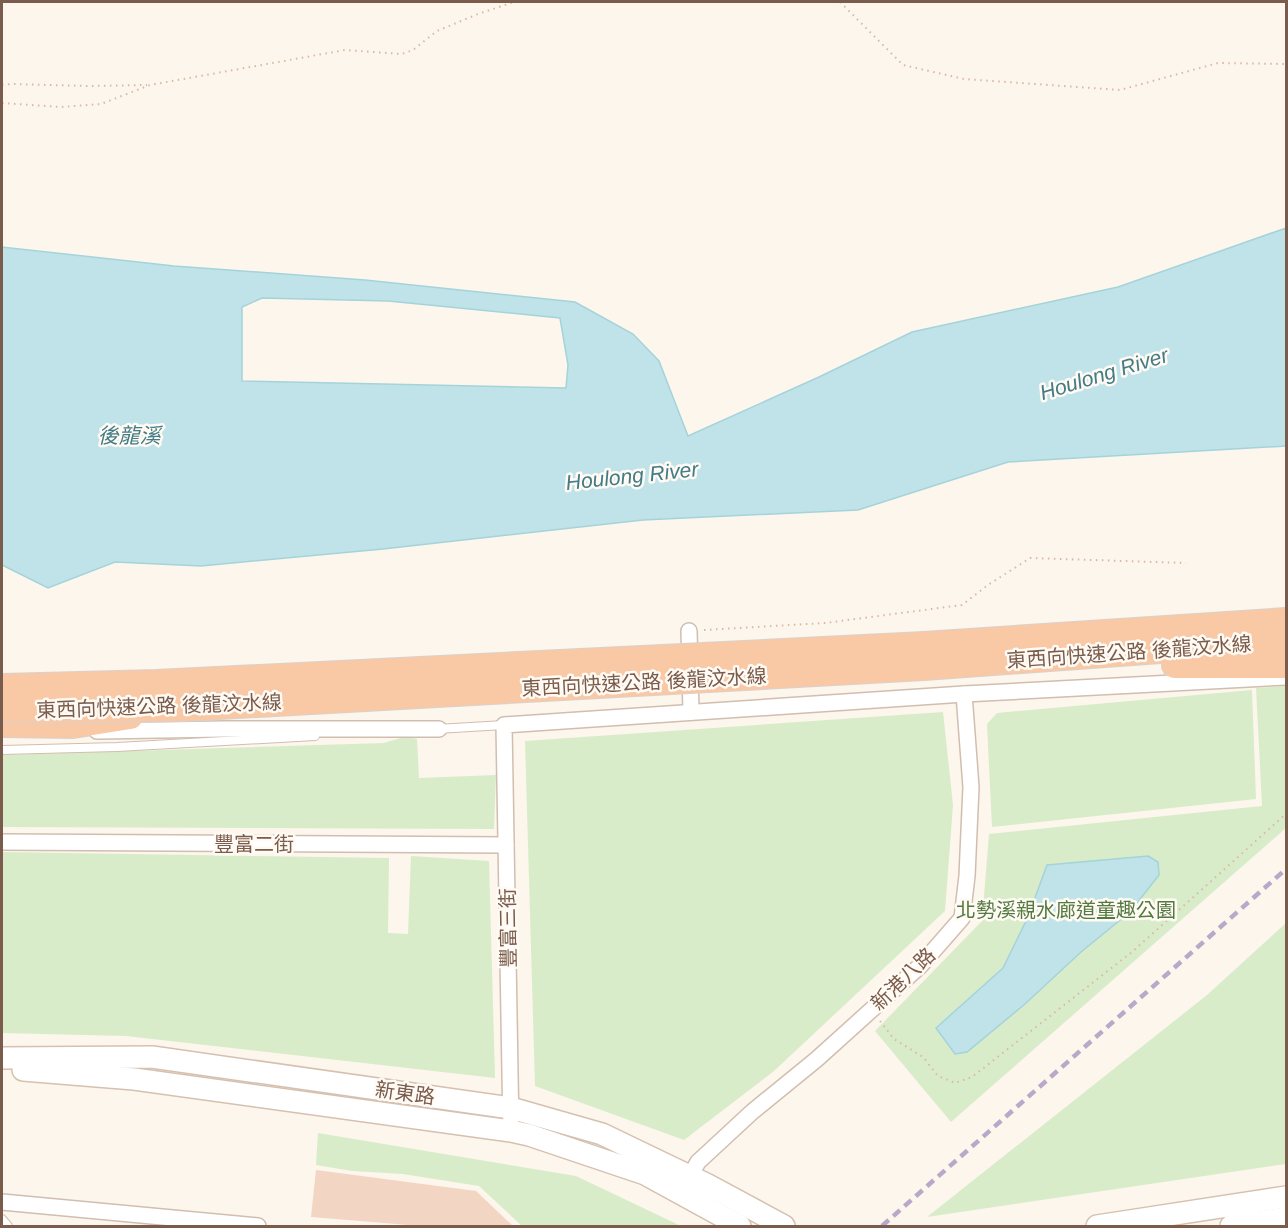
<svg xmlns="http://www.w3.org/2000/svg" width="1288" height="1228" font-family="Helvetica,'Noto Sans TC',sans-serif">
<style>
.green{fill:#d8ecc9}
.water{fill:#bfe3e8;stroke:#a5d3da;stroke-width:1.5;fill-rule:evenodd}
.building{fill:#f3d5c3}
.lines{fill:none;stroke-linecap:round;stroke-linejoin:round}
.service-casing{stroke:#d1beb0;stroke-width:10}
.minor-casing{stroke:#d1beb0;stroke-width:18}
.secondary-casing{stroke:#d6c0b0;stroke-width:24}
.trunk-casing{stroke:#dad1cd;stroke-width:28}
.path{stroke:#d9b8a5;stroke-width:2;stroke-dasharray:1.5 4.5;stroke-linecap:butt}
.service{stroke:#fff;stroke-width:8}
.minor{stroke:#fff;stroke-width:15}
.secondary{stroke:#fff;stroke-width:21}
.trunk{stroke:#f9c8a4;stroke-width:26}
.rail{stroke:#b9a8c9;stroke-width:4.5;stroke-dasharray:9 6;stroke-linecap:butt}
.trunk-bridge-casing{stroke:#dad1cd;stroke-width:28;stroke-linecap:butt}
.trunk-bridge{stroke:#f9c8a4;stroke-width:26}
.labels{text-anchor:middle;stroke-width:5;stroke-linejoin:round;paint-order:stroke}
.street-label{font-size:20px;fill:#7a5c4d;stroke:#fffaf3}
.park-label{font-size:20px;fill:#537a41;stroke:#fffaf3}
.water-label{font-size:21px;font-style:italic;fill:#437c86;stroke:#fffaf3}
</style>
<rect width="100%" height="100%" fill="#fdf6ec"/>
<!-- green -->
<g class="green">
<path d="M1286 686V828L951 1122 875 1031 982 921 989 834 1262 806 1256 688Z"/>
<path d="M1252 690 1256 799 992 827 987 724 997 713Z"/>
<path d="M943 712 953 805 945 911 774 1071 684 1140 535 1086 525 741Z"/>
<path d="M407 736 417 739 419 778 496 775 494 829 2 827V755L384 743Z"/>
<path d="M2 852 389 858 388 933 408 934 411 856 489 861 495 1078 126 1036 2 1033Z"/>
<path d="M1286 923V1164L927 1217 1207 995Z"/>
<path d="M318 1133 576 1176 681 1226H522L479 1186 403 1174 352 1171 316 1165Z"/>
</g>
<!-- water -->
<g class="water">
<path d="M1286 228V446L1008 462 858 510 643 520 383 549 201 566 115 562 48 588 2 565V247L174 266 365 280 575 302 633 334 659 361 688 436 819 377 912 332 1118 287ZM262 298 388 301 560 318 568 365 566 388 242 381V307Z"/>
<path d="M1148 856 1158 862 1159 875 1130 912 1081 952 1025 1004 967 1052 955 1054 936 1028 1003 968 1028 917 1047 865Z"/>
</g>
<!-- building -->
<path class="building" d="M316 1170 476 1191 513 1226H420L311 1217Z"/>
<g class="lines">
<defs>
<g id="service">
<path d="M437 729 504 725"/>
<path d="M2 750 117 747 315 736"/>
<path d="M2 1219 8 1226"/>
</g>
<g id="minor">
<path d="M689 631 691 712"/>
<path d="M97 731 223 729H439"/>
<path d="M2 842 506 845"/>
<path d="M511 1131 504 725 964 694 1286 677"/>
<path d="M685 1185 698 1162 752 1112 817 1059 920 966 962 918 967 876 971 787 964 694"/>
<path d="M2 1202 258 1226"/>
</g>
<g id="secondary">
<path d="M2 1058 152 1057 511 1108 602 1134 708 1185 784 1226"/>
<path d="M23 1070 134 1079 511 1131 529 1135 645 1174 740 1226"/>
<path d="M1097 1226 1286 1197"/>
<path d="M1231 1226 1286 1218"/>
</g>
<g id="trunk">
<path d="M924 645 1286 621"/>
<path d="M1175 665H1286"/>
<path d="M924 667 1286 641"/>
<path d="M2 724 73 725 130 716"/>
</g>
</defs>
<!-- service casing -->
<use href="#service" class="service-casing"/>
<!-- minor casing -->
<use href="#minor" class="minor-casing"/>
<!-- secondary casing -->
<use href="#secondary" class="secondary-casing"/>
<!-- trunk casing -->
<use href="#trunk" class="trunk-casing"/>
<!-- path -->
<g class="path">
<path d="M840 2 903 65 964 79 1120 90 1218 63 1286 64"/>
<path d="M2 85 11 84 89 86 147 85"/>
<path d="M2 103 61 107 101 104 150 85 345 50 402 54 413 50 437 31 478 14 514 2"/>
<path d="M704 630 825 623 962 605 988 585 1030 558 1186 563"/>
<path d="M880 1021 894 1039 923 1057 938 1076 955 1083 972 1077 1132 952 1286 814"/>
</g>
<!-- service -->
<use href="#service" class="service"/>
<!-- minor -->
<use href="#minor" class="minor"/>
<!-- secondary -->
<use href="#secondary" class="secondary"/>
<!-- trunk -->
<use href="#trunk" class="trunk"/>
<!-- rail -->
<path class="rail" d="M882 1226 1286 869"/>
<defs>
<g id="trunk-bridge">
<path d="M2 687 156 683 924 645"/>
<path d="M2 710 184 708 924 667"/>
</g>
</defs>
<!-- trunk-bridge casing -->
<use href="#trunk-bridge" class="trunk-bridge-casing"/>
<!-- trunk-bridge -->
<use href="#trunk-bridge" class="trunk-bridge"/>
</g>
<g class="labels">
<!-- street labels -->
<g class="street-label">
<text transform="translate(1129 652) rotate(-4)" y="7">東西向快速公路 後龍汶水線</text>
<text transform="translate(644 682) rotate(-3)" y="7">東西向快速公路 後龍汶水線</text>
<text transform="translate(159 706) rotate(-2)" y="7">東西向快速公路 後龍汶水線</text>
<text x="254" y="851">豐富二街</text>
<text transform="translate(508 928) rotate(-91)" y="7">豐富三街</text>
<text transform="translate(903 979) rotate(-44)" y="7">新港八路</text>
<text transform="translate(405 1093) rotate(8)" y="7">新東路</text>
</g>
<!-- park labels -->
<g class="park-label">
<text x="1066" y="917">北勢溪親水廊道童趣公園</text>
</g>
<!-- water labels -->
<g class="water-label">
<text transform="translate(1104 374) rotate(-17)" y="7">Houlong River</text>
<text x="129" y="443">後龍溪</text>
<text transform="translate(632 476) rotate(-6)" y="7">Houlong River</text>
</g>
</g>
<!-- border -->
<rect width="1288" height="1228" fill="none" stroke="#7a5c4d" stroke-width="6"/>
</svg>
